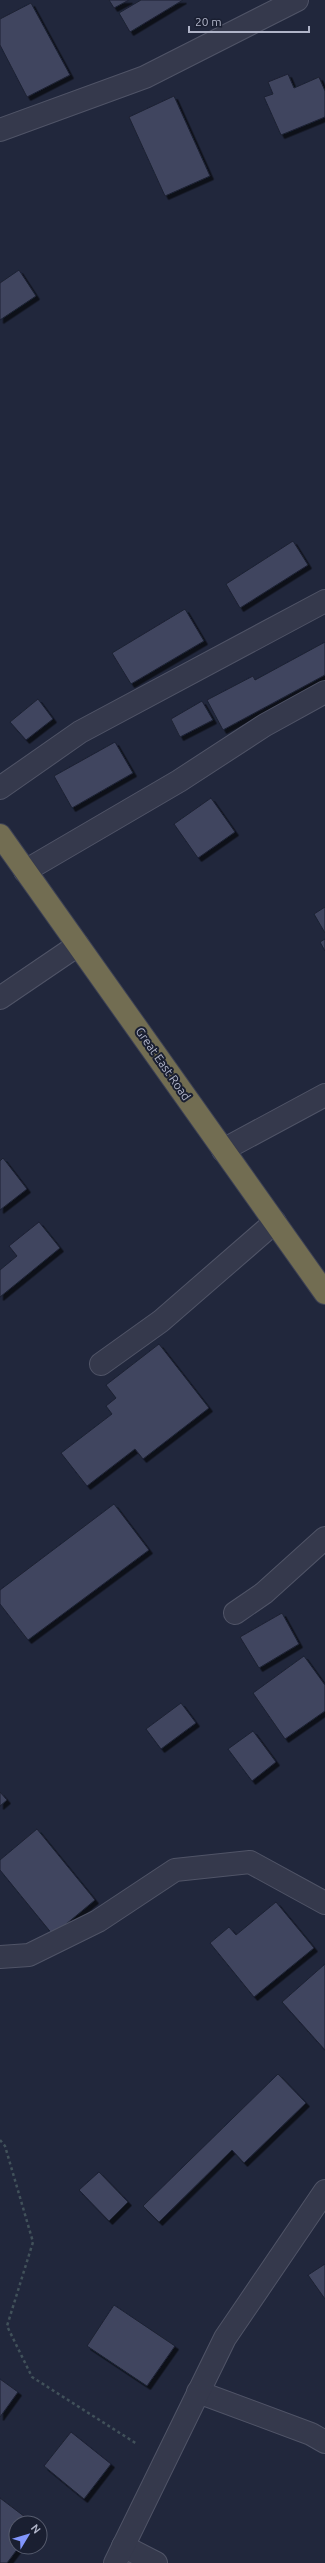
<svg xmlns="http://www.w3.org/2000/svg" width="325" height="2563" font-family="Ubuntu,sans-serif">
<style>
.building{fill:#40455e;stroke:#1c2133;filter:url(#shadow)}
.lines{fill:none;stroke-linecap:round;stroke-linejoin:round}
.street-casing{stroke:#505467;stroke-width:24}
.highway-casing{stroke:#3d4154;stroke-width:24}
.path{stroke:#41515a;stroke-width:2.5;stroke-dasharray:3 3;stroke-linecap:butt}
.street{stroke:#35394c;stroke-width:22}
.highway{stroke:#726d52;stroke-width:22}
.labels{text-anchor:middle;stroke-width:4;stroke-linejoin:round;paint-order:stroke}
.street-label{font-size:12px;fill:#b0b4c8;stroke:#1a1f31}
</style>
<defs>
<filter id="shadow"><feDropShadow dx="3.5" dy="3.5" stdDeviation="0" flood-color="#0009"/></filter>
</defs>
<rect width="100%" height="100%" fill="#21273c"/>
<!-- building -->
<g class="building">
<path d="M109 0H129L114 8Z"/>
<path d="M141 0H183L130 32 119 13Z"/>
<path d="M31 3 70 75 27 97 0 45V19Z"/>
<path d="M288 74 294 88 319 77 325 91V117L281 135 264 97 273 94 268 82Z"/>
<path d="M174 96 210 176 165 196 129 117Z"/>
<path d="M19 270 36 296 0 320V283Z"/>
<path d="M293 541 308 565 240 608 226 584Z"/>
<path d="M185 609 204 641 131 684 112 653Z"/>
<path d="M325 642V675L223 730 207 700 253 676 255 680Z"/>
<path d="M38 699 53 719 26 740 10 722Z"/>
<path d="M202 701 213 720 180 737 171 719Z"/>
<path d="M115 742 133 773 72 808 54 776Z"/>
<path d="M211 798 235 832 198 858 174 824Z"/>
<path d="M325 907V933L314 914Z"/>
<path d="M325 939V951L320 942Z"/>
<path d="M3 1158 27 1189 0 1210V1161Z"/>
<path d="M39 1222 60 1248 0 1297V1270L17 1256 9 1246Z"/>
<path d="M159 1344 209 1408 143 1459 135 1449 87 1486 61 1453 112 1414 106 1406 116 1398 106 1385Z"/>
<path d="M114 1504 149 1550 28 1640 0 1604V1590Z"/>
<path d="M282 1613 299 1644 259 1668 240 1637Z"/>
<path d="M304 1656 325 1685V1711L285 1739 253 1693Z"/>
<path d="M181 1703 196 1723 161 1749 146 1729Z"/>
<path d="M253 1731 276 1762 252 1781 228 1749Z"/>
<path d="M0 1792 7 1800 0 1806Z"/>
<path d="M37 1829 95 1900 53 1935 0 1870V1860Z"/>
<path d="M276 1902 314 1948 254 1997 210 1943 229 1927 236 1935Z"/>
<path d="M325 1964V2050L282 2002Z"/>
<path d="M278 2074 306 2103 244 2163 232 2150 159 2222 143 2206Z"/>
<path d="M99 2172 128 2202 109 2221 79 2190Z"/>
<path d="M325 2264V2299L308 2275Z"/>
<path d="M114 2305 175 2346 147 2386 87 2346Z"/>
<path d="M0 2379 18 2392 0 2417Z"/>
<path d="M71 2432 111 2464 84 2499 44 2466Z"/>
<path d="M0 2498 33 2523H16V2547H19L7 2563H0Z"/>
</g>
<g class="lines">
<defs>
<g id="street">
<path d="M0 130 145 77 297 0"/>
<path d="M0 788 80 732 325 601"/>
<path d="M25 871 179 781 265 725 325 692"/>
<path d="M0 998 78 945"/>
<path d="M223 1150 325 1095"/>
<path d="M101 1364 161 1321 275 1222"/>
<path d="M235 1613 264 1593 325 1538"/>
<path d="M0 1957 29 1955 98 1921 175 1870 250 1862 325 1903"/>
<path d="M198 2392 311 2434 325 2442"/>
<path d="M123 2546 156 2563"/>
<path d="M115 2563 225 2338 325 2191"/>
</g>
<path id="highway" d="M0 835 325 1293"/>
</defs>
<!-- street casing -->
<use href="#street" class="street-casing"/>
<!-- highway casing -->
<use href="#highway" class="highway-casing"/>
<!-- path -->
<path class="path" d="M0 2140 5 2146 33 2242 7 2326 32 2377 137 2444"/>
<!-- street -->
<use href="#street" class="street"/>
<!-- highway -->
<use href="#highway" class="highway"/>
</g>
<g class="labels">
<!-- street labels -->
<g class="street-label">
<text transform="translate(163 1064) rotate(55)" y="4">Great East Road</text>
</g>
</g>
<!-- north arrow -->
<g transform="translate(28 2535) rotate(52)"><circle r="19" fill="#1a1f31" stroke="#565b6d"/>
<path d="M0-3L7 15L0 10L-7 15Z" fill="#8195fc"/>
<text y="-6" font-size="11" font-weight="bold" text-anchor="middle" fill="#b0b4c8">N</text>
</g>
<!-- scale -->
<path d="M189 26v6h120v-6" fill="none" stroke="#b0b4c8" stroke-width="2"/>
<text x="195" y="26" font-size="12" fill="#b0b4c8" stroke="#1a1f31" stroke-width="3" paint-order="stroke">20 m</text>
</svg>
